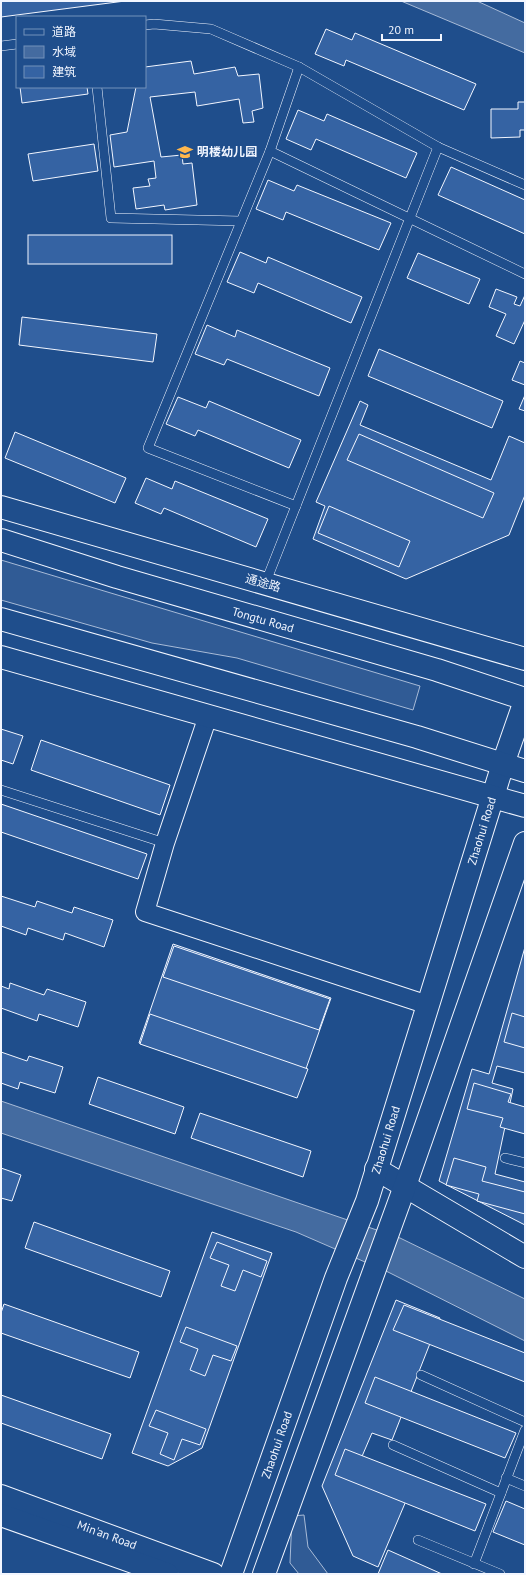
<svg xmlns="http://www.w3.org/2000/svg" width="526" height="1575" font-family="'PT Sans','Noto Sans SC',sans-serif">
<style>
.built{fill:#305b95;stroke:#a8bbd7}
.water{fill:#446ba0;stroke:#a8bbd7}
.building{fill:#3563a3;stroke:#f2f6ff}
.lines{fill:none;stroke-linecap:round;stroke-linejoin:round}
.service-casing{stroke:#f2f6ff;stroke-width:10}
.minor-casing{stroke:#f2f6ff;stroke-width:20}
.tertiary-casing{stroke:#f2f6ff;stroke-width:24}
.secondary-casing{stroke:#f2f6ff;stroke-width:24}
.primary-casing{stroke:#f2f6ff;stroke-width:24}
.service{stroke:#1f4e8c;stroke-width:9}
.minor{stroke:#1f4e8c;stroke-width:18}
.tertiary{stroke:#1f4e8c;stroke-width:22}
.secondary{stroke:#1f4e8c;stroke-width:22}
.primary{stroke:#1f4e8c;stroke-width:22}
.labels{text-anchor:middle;stroke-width:3;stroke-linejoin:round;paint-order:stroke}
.poi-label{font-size:12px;font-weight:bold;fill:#f2f6ff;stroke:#1f4e8c;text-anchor:start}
.street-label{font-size:12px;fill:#f2f6ff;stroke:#1f4e8c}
</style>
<rect width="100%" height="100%" fill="#1f4e8c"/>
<!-- built -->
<g class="built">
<path d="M1 560 420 686 413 710 237 658 152 643 1 600Z"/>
<path d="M304 1515 308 1547 328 1574H299L290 1563 292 1516Z"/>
</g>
<!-- water -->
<g class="water">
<path d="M401 1H477L525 23V53Z"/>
<path d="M1 1101 400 1238 525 1299V1341L388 1272 296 1232 1 1133Z"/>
</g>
<!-- building -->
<g class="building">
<path d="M1 1H125L1 17Z"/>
<path d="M326 29 352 40 355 33 476 84 464 110 346 60 344 66 315 54Z"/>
<path d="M191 61 194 74 235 67 238 76 259 74 263 108 252 111 254 122 243 123 239 99 197 106 195 92 150 97 161 157 182 155 183 164 192 163 197 205 165 210 164 205 136 209 133 188 150 186 148 179 156 178 154 161 114 167 110 135 127 132 136 87H145V67Z"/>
<path d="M20 87H87L88 94 22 103Z"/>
<path d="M518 102H525V130H520V137L491 138V109H518Z"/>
<path d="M298 110 324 121 327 114 417 153 406 178 316 139 311 150 286 139Z"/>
<path d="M94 144 98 171 33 181 28 154Z"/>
<path d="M451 167 525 200V234L438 195Z"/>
<path d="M268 180 294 191 297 185 391 223 379 250 286 212 283 220 256 209Z"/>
<rect x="28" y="235" width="144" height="29"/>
<path d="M240 252 266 263 268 257 362 297 351 323 258 283 254 293 227 282Z"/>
<path d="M418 253 480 279 469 304 407 278Z"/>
<path d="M496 289 517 297 514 304 520 306 525 295V320L514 344 496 336 506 314 489 307Z"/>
<path d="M22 317 157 334 153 362 19 345Z"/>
<path d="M207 325 235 337 237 330 330 368 319 396 227 359 224 365 195 354Z"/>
<path d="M379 349 503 401 492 428 368 376Z"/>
<path d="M520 361 525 363V385L512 380Z"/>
<path d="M525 395V411L519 409Z"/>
<path d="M178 397 206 408 209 401 301 440 289 468 198 430 195 436 166 424Z"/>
<path d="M360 401 368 405 360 425 491 480 509 436 525 443V495L509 535 406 579 313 539 325 506 316 502Z"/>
<path d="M15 432 126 478 115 503 5 458Z"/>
<path d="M359 434 494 493 483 518 347 460Z"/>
<path d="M146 478 172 489 175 481 268 519 256 547 164 508 161 514 135 503Z"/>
<path d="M329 506 410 541 399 567 318 533Z"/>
<path d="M1 729 23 736 13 764 1 760Z"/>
<path d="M41 740 170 785 160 815 31 770Z"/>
<path d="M1 804 147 854 138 879 1 832Z"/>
<path d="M1 896 35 907 37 901 72 913 74 907 113 920 104 947 65 933 63 940 28 928 26 935 1 926Z"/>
<path d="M173 944 331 998 296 1097 139 1043Z"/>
<path d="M174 946 330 999 319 1030 163 977Z"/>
<path d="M525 947V1073L497 1066 492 1083 513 1089 495 1174 525 1182V1225L439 1181 472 1069 489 1074Z"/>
<path d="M10 983 44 995 47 989 86 1002 78 1027 39 1014 37 1021 1 1008V1010V986L9 989Z"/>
<path d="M512 1013 525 1017V1048L504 1042Z"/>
<path d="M150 1014 308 1069 297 1098 140 1044Z"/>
<path d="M1 1052 27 1061 29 1056 63 1067 55 1093 20 1082 18 1089 1 1083Z"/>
<path d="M98 1077 184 1107 175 1134 89 1104Z"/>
<path d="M474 1083 511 1094 508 1102 525 1107V1134L500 1127 503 1118 467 1109Z"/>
<path d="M200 1113 311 1151 303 1177 191 1138Z"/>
<path d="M454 1158 486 1167 482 1181 525 1192V1214L477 1201 479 1194 446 1185Z"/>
<path d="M1 1168 21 1175 12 1201 1 1198Z"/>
<path d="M34 1222 170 1271 161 1297 25 1248Z"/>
<path d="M212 1232 272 1253 202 1448 168 1466 132 1453Z"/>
<path d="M217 1242 267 1261 261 1277 243 1270 235 1291 221 1286 229 1265 210 1258Z"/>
<path d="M396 1300 440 1318 392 1440 372 1433 360 1461 414 1482 378 1567 353 1556 322 1486Z"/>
<path d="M4 1304 139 1352 130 1378 1 1333V1313Z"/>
<path d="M404 1305 525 1353V1382L393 1330Z"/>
<path d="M186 1327 237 1346 231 1361 213 1355 205 1376 190 1370 198 1349 180 1342Z"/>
<path d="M375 1377 516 1433 505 1458 365 1403Z"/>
<path d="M1 1395 111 1434 102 1459 1 1423Z"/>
<path d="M156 1410 206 1429 200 1445 182 1439 174 1460 160 1454 168 1433 149 1426Z"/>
<path d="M345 1449 486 1504 475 1531 335 1475Z"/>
<path d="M506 1501 525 1509V1545L493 1532Z"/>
<path d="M388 1550 442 1574H378Z"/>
</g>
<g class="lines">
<defs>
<g id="service">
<path d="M145 25 154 24 211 29 299 67 438 147 525 185"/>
<path d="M1 46 17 44"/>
<path d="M97 87 111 218 241 221"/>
<path d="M270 151 525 274"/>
<path d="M296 506 148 448 270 151 299 67"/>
<path d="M265 584 438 147"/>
<path d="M1 790 165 843"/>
<path d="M505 1158 525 1163"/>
<path d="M421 1375 525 1422"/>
<path d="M393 1445 501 1493"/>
<path d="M506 1478 525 1486"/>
<path d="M418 1540 500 1574"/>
<path d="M474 1564 525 1430"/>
</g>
<path id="minor" d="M208 716 165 843 145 912 428 1005"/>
<path id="tertiary" d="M376 1169 525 1257"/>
<g id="secondary">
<path d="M1 1496 213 1574"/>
<path d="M1 1515 167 1574"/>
<path d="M231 1574 336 1278 367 1201 503 764 525 701"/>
<path d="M264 1574 405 1186 525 843"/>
</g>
<g id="primary">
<path d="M1 507 525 659"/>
<path d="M1 540 117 577 437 670 525 699"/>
<path d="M1 619 417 737 525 771"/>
<path d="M1 657 525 806"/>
</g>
</defs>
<!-- service casing -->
<use href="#service" class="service-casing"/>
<!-- minor casing -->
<use href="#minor" class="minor-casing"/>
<!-- tertiary casing -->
<use href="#tertiary" class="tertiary-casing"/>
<!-- secondary casing -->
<use href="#secondary" class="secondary-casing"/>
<!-- primary casing -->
<use href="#primary" class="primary-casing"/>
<!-- service -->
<use href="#service" class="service"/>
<!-- minor -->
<use href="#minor" class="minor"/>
<!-- tertiary -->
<use href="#tertiary" class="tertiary"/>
<!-- secondary -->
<use href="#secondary" class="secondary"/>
<!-- primary -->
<use href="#primary" class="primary"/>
</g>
<!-- icons -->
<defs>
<symbol id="school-bare" viewBox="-9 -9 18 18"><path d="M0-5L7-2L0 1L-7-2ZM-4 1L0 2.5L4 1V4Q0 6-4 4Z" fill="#ffb74d" stroke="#1f4e8c" stroke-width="2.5" paint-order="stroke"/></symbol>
</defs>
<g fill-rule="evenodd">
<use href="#school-bare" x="174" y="141" width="22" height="22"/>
</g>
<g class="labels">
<!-- poi labels -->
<g class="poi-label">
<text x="197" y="156">明楼幼儿园</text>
</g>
<!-- street labels -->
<g class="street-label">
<text transform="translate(263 583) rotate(16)" y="4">通途路</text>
<text transform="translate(263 620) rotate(16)" y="4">Tongtu Road</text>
<text transform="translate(482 831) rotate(-73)" y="4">Zhaohui Road</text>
<text transform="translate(386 1140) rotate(-73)" y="4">Zhaohui Road</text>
<text transform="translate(277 1445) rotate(-71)" y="4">Zhaohui Road</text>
<text transform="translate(107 1535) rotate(20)" y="4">Min'an Road</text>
</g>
</g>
<!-- border -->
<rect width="526" height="1575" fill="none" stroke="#f2f6ff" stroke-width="4"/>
<!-- legend -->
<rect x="16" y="16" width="130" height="72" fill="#1f4e8c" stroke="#7391ba"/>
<rect x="24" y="29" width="20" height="6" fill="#1f4e8c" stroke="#7391ba"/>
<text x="52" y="36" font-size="12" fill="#f2f6ff">道路</text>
<rect x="24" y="46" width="20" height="12" fill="#446ba0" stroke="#7391ba"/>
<text x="52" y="56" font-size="12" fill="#f2f6ff">水域</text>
<rect x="24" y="66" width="20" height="12" fill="#3563a3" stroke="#7391ba"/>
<text x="52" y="76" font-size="12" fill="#f2f6ff">建筑</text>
<!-- scale -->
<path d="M382 34v6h59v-6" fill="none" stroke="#f2f6ff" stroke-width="2"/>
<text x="388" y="34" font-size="12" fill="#f2f6ff" stroke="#1f4e8c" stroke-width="3" paint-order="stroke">20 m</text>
</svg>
